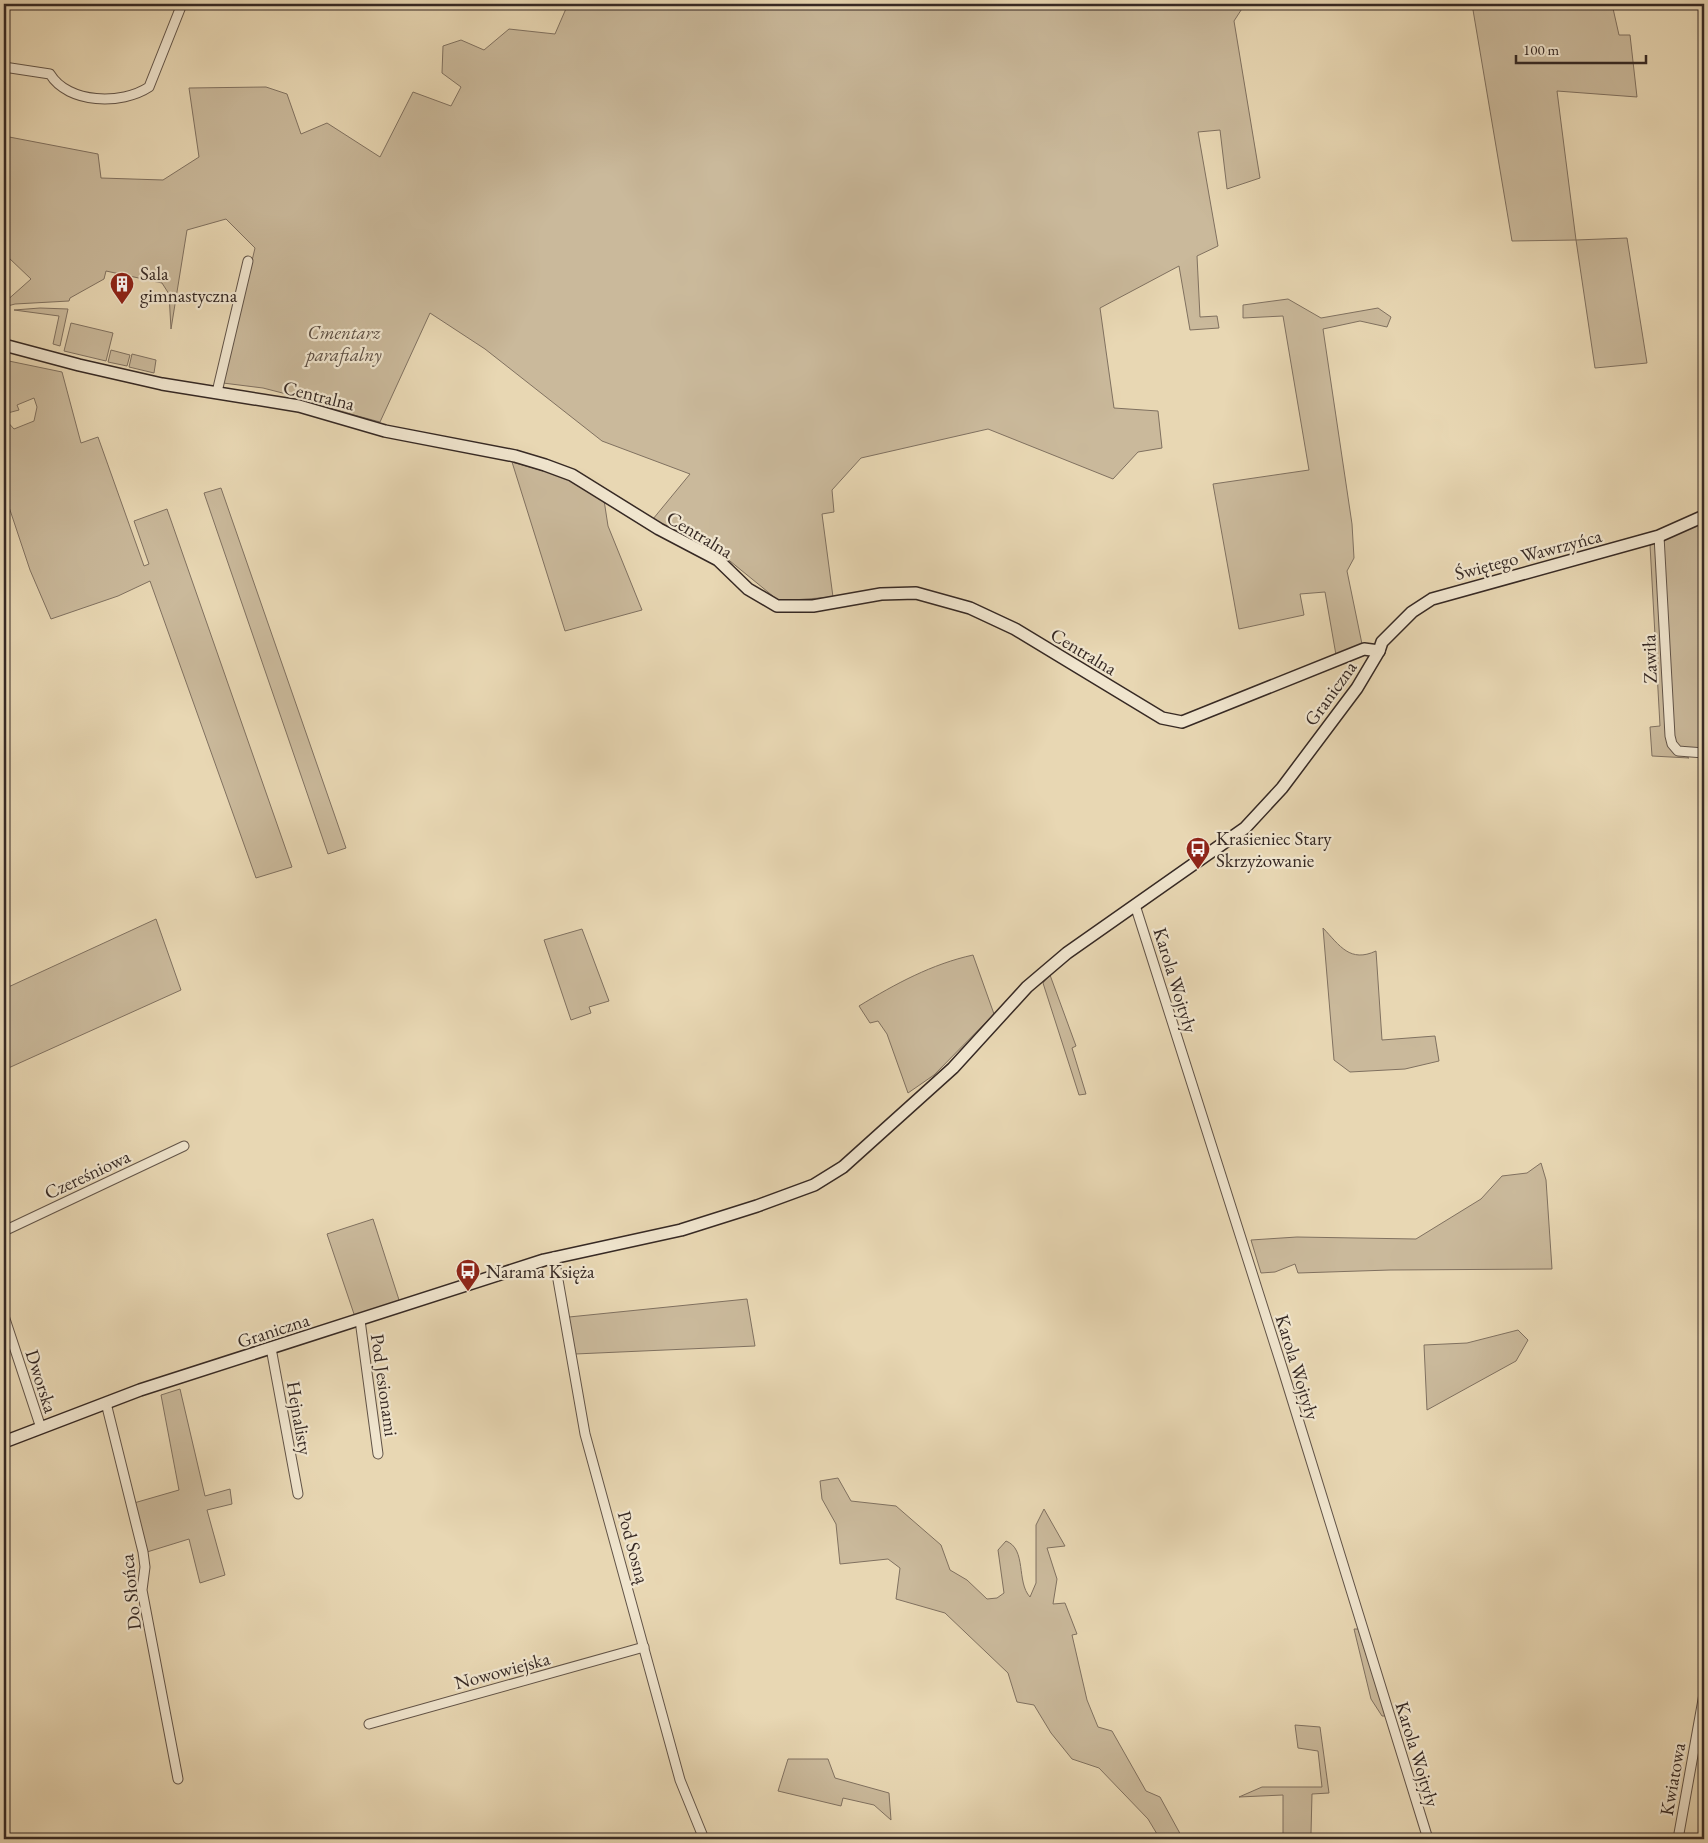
<svg xmlns="http://www.w3.org/2000/svg" width="1708" height="1843" font-family="'EB Garamond',serif">
<style>
.green{fill:#cab99b;stroke:#807160}
.lines{fill:none;stroke-linecap:round;stroke-linejoin:round}
.street-casing{stroke:#625448;stroke-width:11}
.secondary-casing{stroke:#362924;stroke-width:14}
.street{stroke:#f0e5ce;stroke-width:9}
.secondary{stroke:#f0e5ce;stroke-width:11}
.labels{text-anchor:middle;stroke-width:4.5;stroke-linejoin:round;paint-order:stroke}
.poi-label{font-size:19px;fill:#362924;stroke:#f0e5ce;text-anchor:start}
.park-label{font-size:19px;font-style:italic;fill:#5b4d42;stroke:#f0e5ce}
.street-label{font-size:19px;fill:#362924;stroke:#f0e5ce}
</style>
<rect width="100%" height="100%" fill="#e8d7b3"/>
<filter id="stains"><feTurbulence type="fractalNoise" baseFrequency=".004" numOctaves="4"/><feColorMatrix values="0 0 0 0 .2 0 0 0 0 .09 0 0 0 0 .02 0 0 0 .5 -.17"/></filter>
<radialGradient id="worn" r=".72"><stop offset=".6" stop-color="#630" stop-opacity="0"/><stop offset="1" stop-color="#630" stop-opacity=".3"/></radialGradient>
<!-- green -->
<g class="green">
<path d="M568 4H1245L1234 21 1260 178 1227 189 1220 130 1198 132 1218 246 1197 256 1200 317 1217 316 1219 328 1190 330 1179 266 1100 308 1114 408 1158 411 1162 448 1138 452 1113 479 988 429 861 458 832 490 834 512 822 514 833 597 779 601 725 557 653 519 690 474 602 441 485 349 430 313 380 422 306 402V399L263 388 223 383 255 248 226 219 187 230 171 329 169 294 162 283 106 271 104 279 70 298 69 301 15 304 4 307V303L31 279 9 258 4 265V136L98 154 101 178 163 180 199 157 189 88 266 87 287 94 301 134 327 123 380 157 413 92 451 106 461 87 442 73 443 46 461 40 484 50 509 29 555 34Z"/>
<path d="M1472 4H1612L1619 35H1630L1637 97 1557 91 1576 240 1627 238 1647 363 1595 368 1576 240 1512 241Z"/>
<path d="M1288 299 1321 318 1378 308 1391 317 1387 327 1360 321 1323 329 1352 524 1354 558 1347 571 1362 644 1336 655 1325 592 1300 594 1304 615 1239 629 1213 484 1309 470 1283 316 1243 318V305Z"/>
<path d="M40 308 68 309 60 346 53 344 59 316 14 310Z"/>
<path d="M71 323 113 333 106 361 64 351Z"/>
<path d="M111 350 130 355 127 366 108 362Z"/>
<path d="M132 354 156 360 154 373 129 367Z"/>
<path d="M4 360 62 372 81 443 98 437 144 566 149 564 134 521 167 509 292 867 256 878 150 581 118 596 51 619 30 570 4 492V418L14 429 34 421 37 407 34 398 17 405 19 410 4 414Z"/>
<path d="M512 462 565 477 604 500 608 526 642 610 565 631Z"/>
<path d="M221 488 346 848 328 854 204 493Z"/>
<path d="M1704 520V751L1679 748 1671 736 1663 539Z"/>
<path d="M1654 542 1658 545 1673 750 1689 758 1652 756 1650 727 1660 726 1650 545Z"/>
<path d="M156 919 181 990 4 1070V989Z"/>
<path d="M1323 928C1340 946 1350 963 1376 951L1382 1040 1435 1036 1439 1061 1405 1069 1350 1072 1334 1060Z"/>
<path d="M582 929 609 1001 589 1007 591 1013 571 1020 544 940Z"/>
<path d="M973 955 994 1014 934 1075 908 1093 887 1034 878 1021 870 1023 859 1006C895 984 932 964 973 955Z"/>
<path d="M1050 975 1076 1046 1072 1048 1086 1094 1079 1095 1043 983Z"/>
<path d="M1541 1163 1546 1180 1552 1269 1390 1270 1298 1273 1295 1264 1275 1272 1261 1273 1251 1240 1297 1237 1416 1239 1481 1199 1502 1176 1527 1173Z"/>
<path d="M373 1219 400 1303 355 1317 327 1234Z"/>
<path d="M747 1299 755 1346 575 1354 569 1317Z"/>
<path d="M1518 1330 1528 1340 1516 1361 1427 1410 1424 1345 1467 1343Z"/>
<path d="M180 1389 205 1496 230 1489 232 1504 207 1510 225 1575 200 1583 189 1539 147 1552 134 1503 179 1490 161 1395Z"/>
<path d="M838 1478 851 1501 896 1506 941 1545 950 1570 967 1580 987 1599 997 1598 1004 1593 998 1550 1006 1541C1027 1549 1016 1582 1030 1597L1036 1583V1525L1044 1509 1065 1546 1047 1548 1057 1579 1053 1604 1065 1603 1077 1634 1072 1635 1087 1700 1098 1727 1112 1731 1146 1791 1160 1797 1183 1839H1160L1148 1819 1099 1768 1072 1759 1051 1733 1034 1705 1017 1702 1008 1673 945 1613 896 1599 900 1568 888 1559 840 1564 836 1524 822 1499 820 1481Z"/>
<path d="M1354 1629H1358L1386 1716H1382L1371 1699Z"/>
<path d="M1295 1725 1320 1727 1329 1793 1312 1794 1311 1833 1308 1839H1283V1795L1239 1797 1262 1787H1322L1318 1751 1298 1748Z"/>
<path d="M788 1759H828L835 1778 889 1793 891 1820 874 1805 843 1798 841 1806 778 1791Z"/>
</g>
<g class="lines">
<defs>
<g id="street">
<path d="M4 67 50 74C68 104 122 105 149 87L182 4"/>
<path d="M217 392 248 261"/>
<path d="M1659 536 1670 736 1672 744 1678 751 1704 753"/>
<path d="M1135 905 1282 1367 1428 1839"/>
<path d="M4 1231 184 1146"/>
<path d="M554 1257 585 1434 680 1780 704 1839"/>
<path d="M4 1316 41 1428"/>
<path d="M360 1320 378 1454"/>
<path d="M271 1348 298 1494"/>
<path d="M106 1403 143 1552 145 1567 142 1590 178 1779"/>
<path d="M369 1724 644 1647"/>
<path d="M1678 1839 1704 1694"/>
</g>
<g id="secondary">
<path d="M4 345 79 365 162 384 299 406 385 431 515 456 545 465 572 475 659 529 718 560 748 589 777 606H813L881 594 916 593 970 608 1015 629 1162 718 1182 722 1364 649 1379 651"/>
<path d="M4 1442 140 1390 544 1260 681 1230 757 1206 814 1185 843 1167 953 1068 1027 987 1067 953 1245 828 1282 788 1357 688 1379 651 1382 642 1412 612 1432 599 1659 536 1704 516"/>
</g>
</defs>
<!-- street casing -->
<use href="#street" class="street-casing"/>
<!-- secondary casing -->
<use href="#secondary" class="secondary-casing"/>
<!-- street -->
<use href="#street" class="street"/>
<!-- secondary -->
<use href="#secondary" class="secondary"/>
</g>
<!-- icons -->
<defs>
<symbol id="building-pin" viewBox="-11 -11 22 30"><path d="M0 17L-7.5 6A9.5 9.5 0 1 1 7.5 6Z" fill="#8f2418" stroke="#f0e5ce"/><path d="M-4-6H4V6H1V3H-1V6H-4ZM-2.5-4.3h1.7v1.8h-1.7ZM.8-4.3h1.7v1.8H.8ZM-2.5-1h1.7V.8h-1.7ZM.8-1h1.7V.8H.8Z" fill="#fff"/></symbol>
<symbol id="bus-pin" viewBox="-11 -11 22 30"><path d="M0 17L-7.5 6A9.5 9.5 0 1 1 7.5 6Z" fill="#8f2418" stroke="#f0e5ce"/><path d="M-5-6H5V4H4V6H2V4H-2V6H-4V4H-5ZM-3.5-4V0h7V-4ZM-3.5 1.2v1.5H-2V1.2ZM2 1.2v1.5H3.5V1.2Z" fill="#fff"/></symbol>
</defs>
<g fill-rule="evenodd">
<use href="#building-pin" x="108" y="270" width="28" height="38"/>
<use href="#bus-pin" x="1184" y="835" width="28" height="38"/>
<use href="#bus-pin" x="454" y="1257" width="28" height="38"/>
</g>
<g class="labels">
<!-- poi labels -->
<g class="poi-label">
<text x="140" y="280">Sala<tspan x="140" dy="22">gimnastyczna</tspan></text>
<text x="1216" y="845">Krasieniec Stary<tspan x="1216" dy="22">Skrzyżowanie</tspan></text>
<text x="486" y="1278">Narama Księża</text>
</g>
<!-- park labels -->
<g class="park-label">
<text x="344" y="339">Cmentarz<tspan x="344" dy="22">parafialny</tspan></text>
</g>
<!-- street labels -->
<g class="street-label">
<text transform="translate(319 395) rotate(14)" y="7">Centralna</text>
<text transform="translate(700 534) rotate(31)" y="7">Centralna</text>
<text transform="translate(1528 554) rotate(-15)" y="7">Świętego Wawrzyńca</text>
<text transform="translate(1084 651) rotate(31)" y="7">Centralna</text>
<text transform="translate(1649 659) rotate(-92)" y="7">Zawiła</text>
<text transform="translate(1330 693) rotate(-54)" y="7">Graniczna</text>
<text transform="translate(1176 980) rotate(73)" y="7">Karola Wojtyły</text>
<text transform="translate(87 1174) rotate(-25)" y="7">Czereśniowa</text>
<text transform="translate(273 1330) rotate(-18)" y="7">Graniczna</text>
<text transform="translate(1298 1367) rotate(73)" y="7">Karola Wojtyły</text>
<text transform="translate(42 1381) rotate(72)" y="7">Dworska</text>
<text transform="translate(385 1385) rotate(82)" y="7">Pod Jesionami</text>
<text transform="translate(300 1418) rotate(80)" y="7">Hejnalisty</text>
<text transform="translate(634 1547) rotate(75)" y="7">Pod Sosną</text>
<text transform="translate(130 1592) rotate(-96)" y="7">Do Słońca</text>
<text transform="translate(502 1670) rotate(-15)" y="7">Nowowiejska</text>
<text transform="translate(1418 1754) rotate(73)" y="7">Karola Wojtyły</text>
<text transform="translate(1672 1779) rotate(-80)" y="7">Kwiatowa</text>
</g>
</g>
<!-- margin -->
<rect width="1708" height="1843" fill="none" stroke="#e8d7b3" stroke-width="20"/>
<rect x="5" y="5" width="1698" height="1833" fill="none" stroke="#362924" stroke-width="2.5"/>
<rect x="10" y="10" width="1688" height="1823" fill="none" stroke="#362924"/>
<!-- scale -->
<path d="M1516 55v8h130v-8" fill="none" stroke="#362924" stroke-width="2.5"/>
<text x="1523" y="55" font-size="15" fill="#362924" stroke="#f0e5ce" stroke-width="4" paint-order="stroke">100 m</text>
<rect width="100%" height="100%" filter="url(#stains)"/>
<rect width="100%" height="100%" fill="url(#worn)"/>
</svg>
